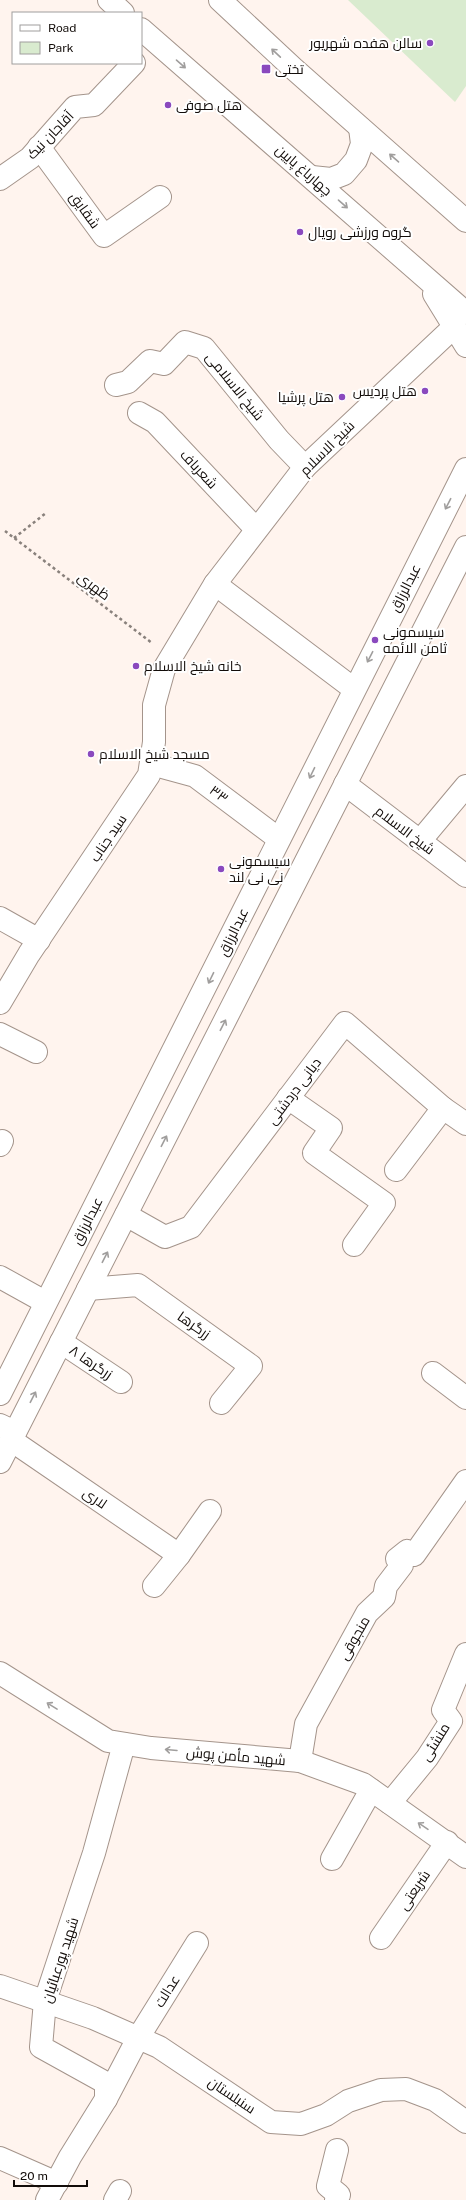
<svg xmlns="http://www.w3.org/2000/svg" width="466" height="2200" font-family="'Public Sans',Cairo,sans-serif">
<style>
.green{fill:#d9ebcf}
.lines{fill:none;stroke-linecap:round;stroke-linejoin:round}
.minor-casing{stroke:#a4948b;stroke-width:24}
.major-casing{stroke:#a4948b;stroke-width:24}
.path{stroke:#89817c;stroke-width:2.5;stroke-dasharray:3 3;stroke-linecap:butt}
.minor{stroke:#fff;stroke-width:22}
.major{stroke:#fff;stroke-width:22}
.oneway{stroke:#a09e9d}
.poi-dot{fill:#8a49be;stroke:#fff;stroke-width:1.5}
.labels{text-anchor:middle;stroke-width:4;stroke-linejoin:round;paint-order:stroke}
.poi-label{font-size:14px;fill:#120c09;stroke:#fff;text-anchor:start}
.street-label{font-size:14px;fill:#120c09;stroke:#fff}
</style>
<rect width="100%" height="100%" fill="#fff4ee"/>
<!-- green -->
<path class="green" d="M348 0H466V86L455 102Z"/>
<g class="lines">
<defs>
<g id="minor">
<path d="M39 147 104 236 160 197"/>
<path d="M0 179 30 158 75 107 94 105 134 63"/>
<path d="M116 385 128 382 150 361 164 364 185 342 204 348 279 440 305 467"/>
<path d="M139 413 155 422 256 529"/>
<path d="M215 584 354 689"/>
<path d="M151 764 195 776 279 839"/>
<path d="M345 784 466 876"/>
<path d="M420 841 466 786"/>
<path d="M0 918 39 940"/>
<path d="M0 1003 29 954 149 775 154 742V705L164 669 215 584 305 467 455 326"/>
<path d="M0 1034 36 1052"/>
<path d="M288 1098 331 1128 314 1153 384 1203 354 1245"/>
<path d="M0 1145 2 1141"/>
<path d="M396 1170 443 1108"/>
<path d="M126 1215 165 1237 191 1227 345 1023 443 1108 466 1124"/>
<path d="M0 1277 45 1302"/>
<path d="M88 1289 138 1285 251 1366 221 1403"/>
<path d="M61 1342 121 1382"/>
<path d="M433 1373 466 1398"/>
<path d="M0 1425 15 1432"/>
<path d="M11 1440 179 1555 210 1511"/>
<path d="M154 1586 179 1555"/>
<path d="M0 1673 108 1741 151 1748 300 1761 363 1784 466 1857"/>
<path d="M300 1761 306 1724 367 1613 384 1597 386 1586 402 1565 397 1559 407 1551 414 1555 466 1481"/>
<path d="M390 1803 427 1758 451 1721 443 1710 466 1654"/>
<path d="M332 1859 371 1790"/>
<path d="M381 1938 447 1842"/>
<path d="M0 1986 93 2018 159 2047 271 2122 301 2124 326 2115 348 2101 381 2090 406 2089 435 2100 466 2122"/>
<path d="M106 2099V2083L41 2047 45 2001 94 1853 124 1744"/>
<path d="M0 2158 57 2183"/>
<path d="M47 2200 70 2157 106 2099 138 2038 197 1943"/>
<path d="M115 2200 120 2191"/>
<path d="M336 2200 339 2195 328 2186 337 2150"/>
</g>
<g id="major">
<path d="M109 0 123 13"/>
<path d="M220 0 294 69 466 221"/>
<path d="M141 29 466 313"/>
<path d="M312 177 331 179 344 174 356 160 362 144 360 128"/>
<path d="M434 294 466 346"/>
<path d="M0 1394 466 469"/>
<path d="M0 1462 466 547"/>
</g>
</defs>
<!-- minor casing -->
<use href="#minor" class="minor-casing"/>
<!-- major casing -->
<use href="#major" class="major-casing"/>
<!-- path -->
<g class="path">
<path d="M5 531 152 643"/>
<path d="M14 538 46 513"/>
</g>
<!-- minor -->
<use href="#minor" class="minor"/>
<!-- major -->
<use href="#major" class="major"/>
</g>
<!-- one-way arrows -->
<defs><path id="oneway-shaft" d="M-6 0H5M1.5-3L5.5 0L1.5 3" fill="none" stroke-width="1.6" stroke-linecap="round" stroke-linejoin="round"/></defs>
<g class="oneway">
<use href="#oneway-shaft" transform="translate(276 53) rotate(-137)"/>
<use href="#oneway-shaft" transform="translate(181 64) rotate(41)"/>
<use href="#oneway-shaft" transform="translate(394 158) rotate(-139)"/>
<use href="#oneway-shaft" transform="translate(343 204) rotate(41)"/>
<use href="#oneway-shaft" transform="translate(448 504) rotate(117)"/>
<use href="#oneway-shaft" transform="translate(370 657) rotate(117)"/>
<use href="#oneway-shaft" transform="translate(312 773) rotate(116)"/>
<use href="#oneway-shaft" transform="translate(211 978) rotate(116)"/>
<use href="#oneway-shaft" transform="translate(223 1025) rotate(-63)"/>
<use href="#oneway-shaft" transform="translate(164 1141) rotate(-63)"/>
<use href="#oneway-shaft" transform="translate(105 1257) rotate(-63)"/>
<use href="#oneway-shaft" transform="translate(33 1397) rotate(-63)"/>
<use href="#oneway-shaft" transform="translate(52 1706) rotate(-148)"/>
<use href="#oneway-shaft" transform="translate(171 1750) rotate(-175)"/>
<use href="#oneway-shaft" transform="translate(423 1826) rotate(-146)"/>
</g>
<!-- markers -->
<g class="poi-dot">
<circle cx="430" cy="43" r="4"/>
<rect x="261" y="64" width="10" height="10" rx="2"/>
<circle cx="168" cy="105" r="4"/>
<circle cx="300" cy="232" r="4"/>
<circle cx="425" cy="391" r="4"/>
<circle cx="342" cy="397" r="4"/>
<circle cx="375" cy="640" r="4"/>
<circle cx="136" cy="666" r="4"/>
<circle cx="91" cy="754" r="4"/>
<circle cx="221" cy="869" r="4"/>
</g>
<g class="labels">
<!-- poi labels -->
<g class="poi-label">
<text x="422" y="48" text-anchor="end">سالن هفده شهریور</text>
<text x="275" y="74">تختی</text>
<text x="176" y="110">هتل صوفی</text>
<text x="308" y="237">گروه ورزشی رویال</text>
<text x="417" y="396" text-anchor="end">هتل پردیس</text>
<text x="334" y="402" text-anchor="end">هتل پرشیا</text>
<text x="383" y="637">سیسمونی<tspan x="383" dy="16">ثامن الائمه</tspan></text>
<text x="144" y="671">خانه شیخ الاسلام</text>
<text x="99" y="759">مسجد شیخ الاسلام</text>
<text x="229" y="866">سیسمونی<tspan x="229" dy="16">نی نی لند</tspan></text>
</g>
<!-- street labels -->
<g class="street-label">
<text transform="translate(50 135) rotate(-46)" y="5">آقاجان نیک</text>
<text transform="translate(304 170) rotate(41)" y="5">چهارباغ پایین</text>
<text transform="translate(85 210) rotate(54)" y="5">شقایق</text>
<text transform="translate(235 386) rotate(51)" y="5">شیخ الاسلامی</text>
<text transform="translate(327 448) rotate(-45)" y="5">شیخ الاسلام</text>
<text transform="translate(199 469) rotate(47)" y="5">شعرباف</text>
<text transform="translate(94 586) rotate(37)" y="5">ظهری</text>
<text transform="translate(405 588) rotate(-63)" y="5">عبدالرزاق</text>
<text transform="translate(219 794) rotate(37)" y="5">۳۳</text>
<text transform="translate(405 830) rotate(37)" y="5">شیخ الاسلام</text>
<text transform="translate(108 838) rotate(-56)" y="5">سید جناب</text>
<text transform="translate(233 932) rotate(-64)" y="5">عبدالرزاق</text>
<text transform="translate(294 1091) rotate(-53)" y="5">دیانی دردشتی</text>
<text transform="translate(87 1221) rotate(-63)" y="5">عبدالرزاق</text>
<text transform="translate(194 1325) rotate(35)" y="5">زرگرها</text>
<text transform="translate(91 1362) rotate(34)" y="5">زرگرها ۸</text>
<text transform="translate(95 1498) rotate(34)" y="5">لاری</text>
<text transform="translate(354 1638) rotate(-60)" y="5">منجوقی</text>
<text transform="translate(435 1742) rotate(-58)" y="5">منشئی</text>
<text transform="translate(236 1756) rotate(5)" y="5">شهید مأمن پوش</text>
<text transform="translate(414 1890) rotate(-56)" y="5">شریعتی</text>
<text transform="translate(60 1960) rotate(-72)" y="5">شهید پورعبائیان</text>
<text transform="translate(167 1991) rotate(-58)" y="5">عدالت</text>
<text transform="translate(232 2095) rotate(34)" y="5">سنبلستان</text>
</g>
</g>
<!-- legend -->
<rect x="12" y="12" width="130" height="52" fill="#ffffff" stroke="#a09e9d"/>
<rect x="20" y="25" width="20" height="6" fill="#ffffff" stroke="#a09e9d"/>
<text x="48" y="32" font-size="12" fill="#120c09">Road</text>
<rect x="20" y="42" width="20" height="12" fill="#d9ebcf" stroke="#a09e9d"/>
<text x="48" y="52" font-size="12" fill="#120c09">Park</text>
<!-- scale -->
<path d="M14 2180v6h73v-6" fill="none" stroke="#120c09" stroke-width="2"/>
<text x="20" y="2180" font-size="12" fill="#120c09" stroke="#ffffff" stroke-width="3" paint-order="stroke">20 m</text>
</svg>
